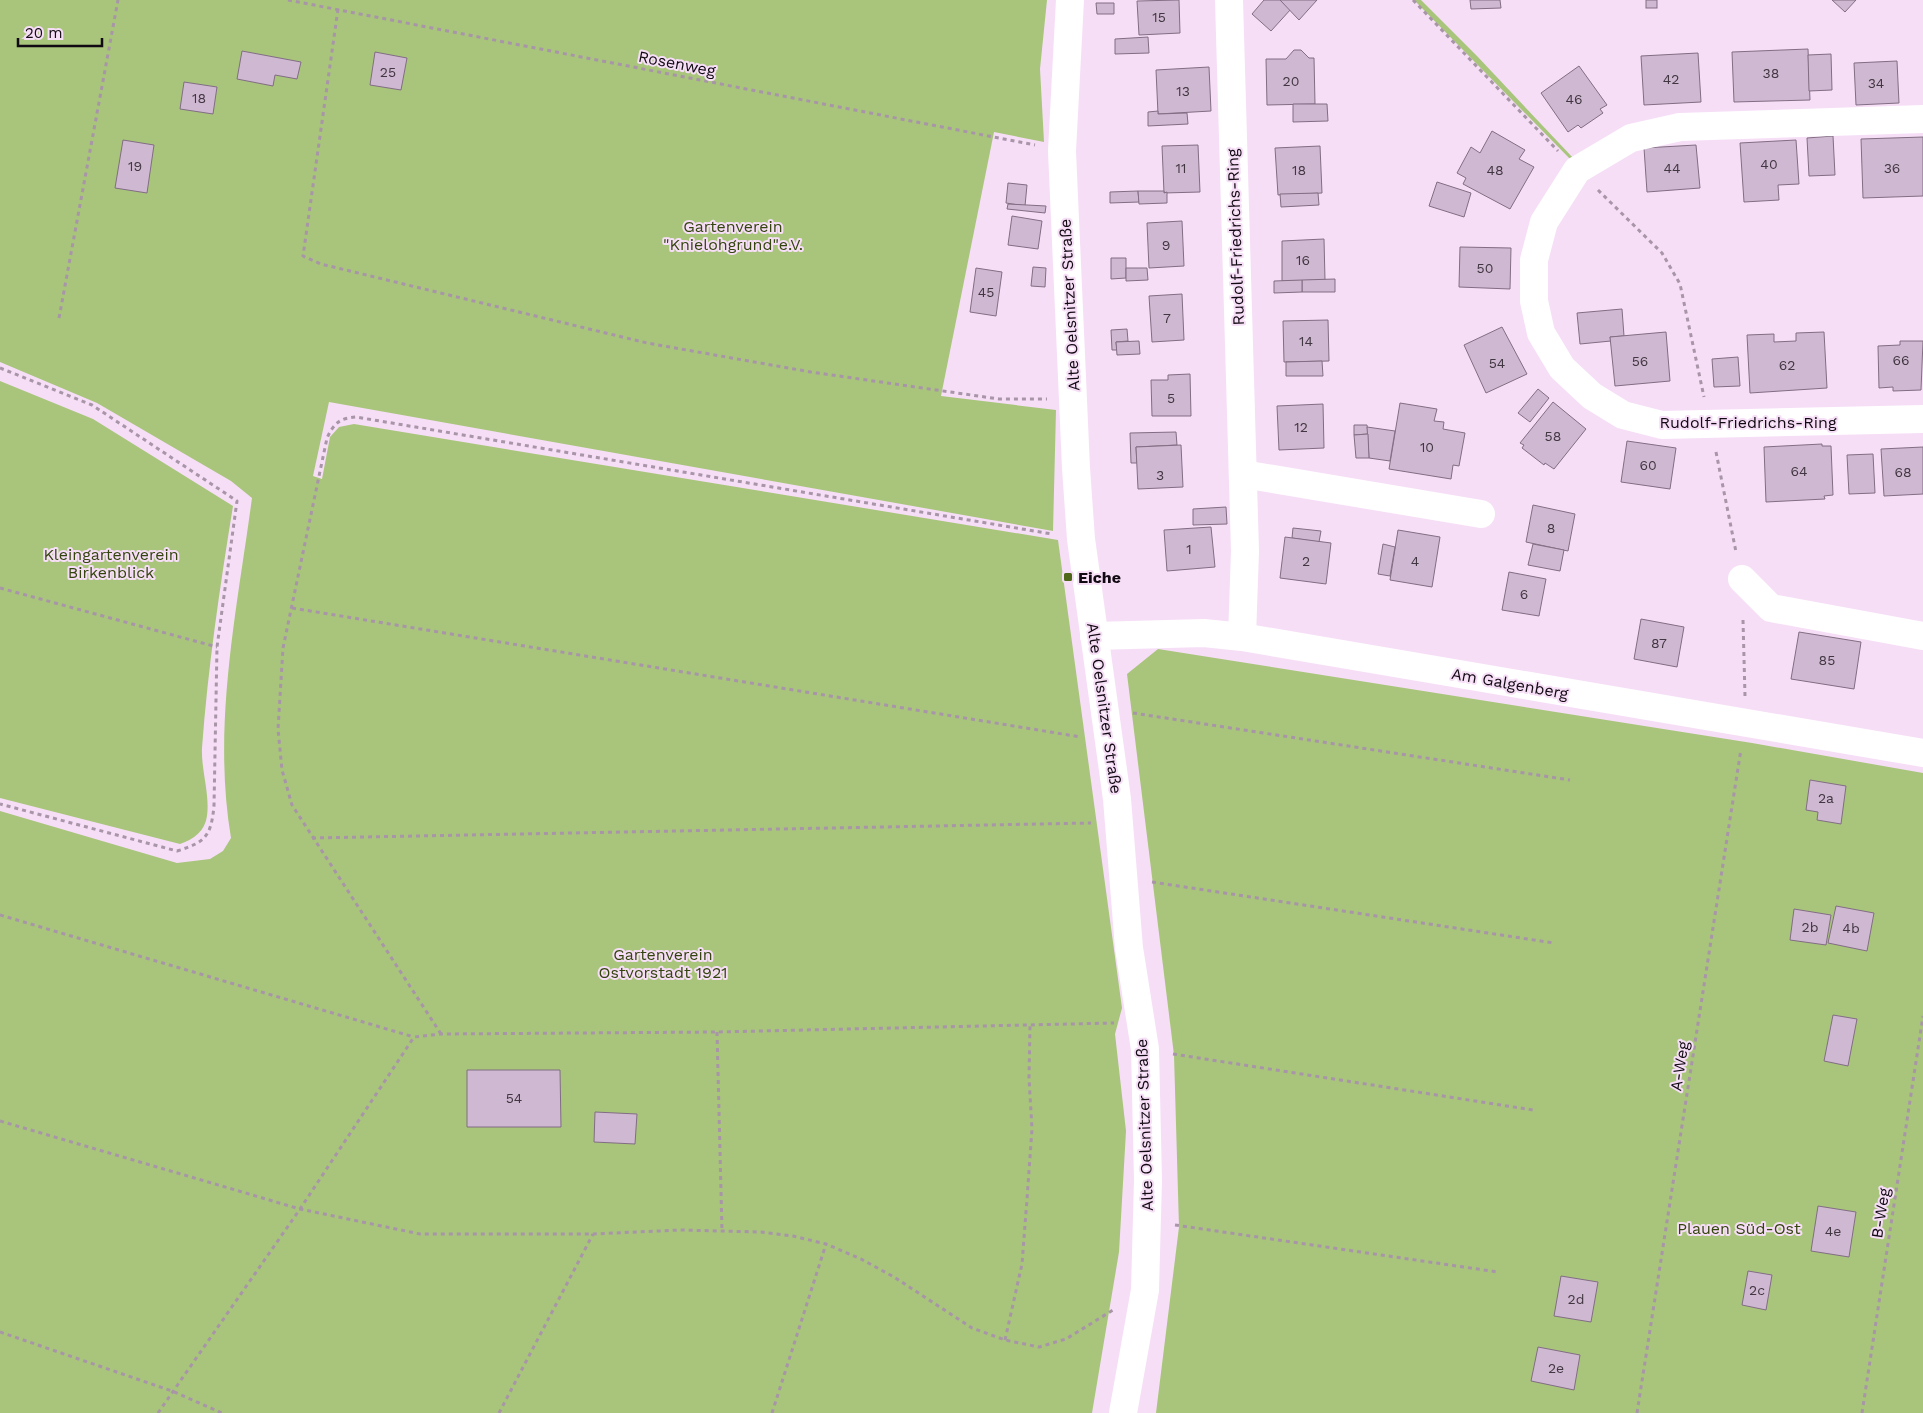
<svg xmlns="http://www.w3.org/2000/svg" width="1923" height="1413" font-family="'Work Sans',sans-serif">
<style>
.green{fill:#a8c57b}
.building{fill:#cfb8d1;stroke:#826d84}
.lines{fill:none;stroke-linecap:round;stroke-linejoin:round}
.path{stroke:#a895a8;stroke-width:3;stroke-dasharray:4 4;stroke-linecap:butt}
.street{stroke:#fff;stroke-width:28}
.poi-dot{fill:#4e6718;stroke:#f6def7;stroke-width:2}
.labels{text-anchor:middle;stroke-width:4;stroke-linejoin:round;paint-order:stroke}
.number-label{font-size:14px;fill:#413642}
.street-label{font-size:16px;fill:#120a12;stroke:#f6def7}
.park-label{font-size:16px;fill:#33440d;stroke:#f6def7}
.poi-label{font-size:16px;font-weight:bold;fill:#120a12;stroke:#f6def7;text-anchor:start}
</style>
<rect width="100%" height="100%" fill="#f6def7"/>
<!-- green -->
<g class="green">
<path d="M0 0H1047L1040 69 1044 142 994 132 941 396 1056 410 1053 531 329 402 313 476 322 479 330 437 339 427 354 424 1058 540 1122 1008 1115 1034 1126 1131 1119 1252 1092 1413H0V811L177 863 210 859 223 851 231 838C212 726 237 610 252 498L231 481 97 403 0 362Z"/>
<path d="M1414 0H1421L1477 56 1575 160 1572 161Z"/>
<path d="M0 381 93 419 233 506C220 586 208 667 202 748 201 770 210 794 207 816 205 831 194 839 180 844L0 798Z"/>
<path d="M1158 649 1752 743 1923 773V1413H1156L1179 1227 1174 1055 1127 674Z"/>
</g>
<!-- building -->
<g class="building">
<path d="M1179 0 1180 33 1139 35 1137 1Z"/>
<path d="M1264 0H1280L1291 9 1271 31 1252 14Z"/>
<path d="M1280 0H1317L1299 20Z"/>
<path d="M1470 0H1500L1501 8 1471 9Z"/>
<rect x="1646" y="0" width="11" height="8"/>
<path d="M1832 0H1856L1845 12Z"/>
<path d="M1096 3H1114V14H1097Z"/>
<path d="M1148 37 1149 53 1115 54V39Z"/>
<path d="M1808 49 1810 100 1734 102 1732 52Z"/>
<path d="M1294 50H1301L1309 58H1314L1315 104 1267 105 1266 59H1286Z"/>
<path d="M242 51 301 62 297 79 275 75 273 86 237 79Z"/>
<path d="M375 52 407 58 401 90 370 85Z"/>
<path d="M1698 53 1701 102 1644 105 1641 56Z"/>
<path d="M1831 54 1832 90 1809 91 1808 55Z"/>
<path d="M1897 61 1899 103 1856 105 1854 63Z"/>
<path d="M1579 66 1607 105 1600 109 1603 113 1581 128 1578 125 1568 132 1541 93Z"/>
<path d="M1209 67 1211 111 1158 114 1156 70Z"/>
<path d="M184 82 217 87 213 114 180 109Z"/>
<path d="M1293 104H1327L1328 121 1293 122Z"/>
<path d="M1158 111V114L1187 113 1188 124 1148 126V112Z"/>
<path d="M1492 131 1525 150 1519 159 1534 167 1510 209 1463 184 1466 178 1457 173 1471 147 1480 153Z"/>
<path d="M1833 136 1835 175 1809 176 1807 138Z"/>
<path d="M1923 137V196L1863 198 1861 139Z"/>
<path d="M123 140 154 145 147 193 115 188Z"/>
<path d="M1796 140 1799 184 1778 185 1779 200 1744 202 1740 143Z"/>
<path d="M1198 145 1200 192 1164 193 1162 146Z"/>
<path d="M1696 145 1700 188 1647 192 1644 148Z"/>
<path d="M1320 146 1322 193 1278 195 1275 148Z"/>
<path d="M1437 182 1471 193 1464 217 1429 206Z"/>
<path d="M1008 183 1027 185 1025 206 1006 203Z"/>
<path d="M1138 191 1139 202 1110 203V192Z"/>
<path d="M1138 191H1164V193L1167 192V203L1139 204Z"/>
<path d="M1318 193 1319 205 1281 207 1280 194Z"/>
<path d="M1008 204 1046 206 1045 213 1007 209Z"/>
<path d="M1012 216 1042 221 1038 249 1008 245Z"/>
<path d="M1182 221 1184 266 1149 268 1147 223Z"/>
<path d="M1324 239 1325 280 1282 281V241Z"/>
<path d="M1460 247 1511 248 1510 289 1459 287Z"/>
<path d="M1111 258H1126V278L1111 279Z"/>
<path d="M1033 267 1046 268 1045 287 1031 286Z"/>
<path d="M976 268 1002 272 996 316 970 312Z"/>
<path d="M1126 268H1147L1148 280 1126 281Z"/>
<path d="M1335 279V292H1302V280Z"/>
<path d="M1302 280V292L1274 293V281Z"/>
<path d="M1182 294 1184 340 1152 342 1149 296Z"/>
<path d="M1622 309 1624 336 1610 337 1611 341 1580 344 1577 313Z"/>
<path d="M1328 320 1329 361 1284 362 1283 321Z"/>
<path d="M1502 327 1527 374 1486 393 1464 345Z"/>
<path d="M1127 329 1128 341 1116 342 1117 350H1112L1111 330Z"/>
<path d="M1666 332 1670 381 1615 386 1610 337Z"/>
<path d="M1824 332 1827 388 1750 393 1747 335 1774 334V342L1796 341V333Z"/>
<path d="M1139 341 1140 354 1117 355 1116 342Z"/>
<path d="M1900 341H1923L1921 390 1893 391V387L1879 388 1878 346 1900 345Z"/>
<path d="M1738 357 1740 386 1714 387 1712 359Z"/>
<path d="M1322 361 1323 376H1286V362Z"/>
<path d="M1190 374 1191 416H1152L1151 380H1168V375Z"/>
<path d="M1538 389 1549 398 1530 422 1518 413Z"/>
<path d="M1553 402 1586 429 1554 469 1545 463 1544 465 1522 448 1524 445 1520 443Z"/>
<path d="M1400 403 1437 409 1434 421 1444 422 1443 429 1465 433 1459 466 1453 465 1451 479 1389 469Z"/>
<path d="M1323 404 1324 448 1279 450 1277 406Z"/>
<path d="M1354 425H1367L1368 434 1354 435Z"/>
<path d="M1367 427 1395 431 1390 461 1369 458Z"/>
<path d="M1176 432 1177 445 1136 447 1137 463H1131L1130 433Z"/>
<path d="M1368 434 1369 458H1356L1354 435Z"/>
<path d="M1627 441 1676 448 1670 489 1621 482Z"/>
<path d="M1822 444V446H1831L1833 495 1824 496 1825 499 1766 502 1764 447Z"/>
<path d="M1181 445 1183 487 1138 489 1136 447Z"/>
<path d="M1923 447V494L1884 496 1881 449Z"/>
<path d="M1873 454 1875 493 1849 494 1847 455Z"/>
<path d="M1533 505 1575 514 1568 551 1526 542Z"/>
<path d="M1226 507 1227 524 1193 525V509Z"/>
<path d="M1211 527 1215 567 1167 571 1164 530Z"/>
<path d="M1293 528 1321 531 1319 542 1292 538Z"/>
<path d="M1398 530 1440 537 1432 587 1390 580Z"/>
<path d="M1285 537 1331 543 1326 584 1280 578Z"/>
<path d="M1383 544 1395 547 1390 576 1378 574Z"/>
<path d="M1533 544 1564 550 1560 571 1528 565Z"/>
<path d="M1509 572 1546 579 1539 616 1502 610Z"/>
<path d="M1641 619 1684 627 1677 667 1634 659Z"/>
<path d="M1799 632 1861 642 1854 689 1791 679Z"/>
<path d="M1810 780 1846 786 1841 824 1817 820 1818 812 1806 810Z"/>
<path d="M1836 906 1874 913 1867 951 1828 943Z"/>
<path d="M1794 909 1831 915 1826 945 1790 940Z"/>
<path d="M1833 1015 1857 1019 1848 1066 1824 1061Z"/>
<path d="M467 1070H560L561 1127H467Z"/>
<path d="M595 1112 637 1114 635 1144 594 1142Z"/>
<path d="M1818 1206 1856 1212 1849 1257 1811 1251Z"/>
<path d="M1748 1271 1772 1275 1766 1310 1742 1305Z"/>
<path d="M1561 1276 1598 1282 1591 1322 1554 1316Z"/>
<path d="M1538 1347 1580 1355 1574 1390 1531 1381Z"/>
</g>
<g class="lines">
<!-- path -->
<g class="path">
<path d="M288 0 1035 145"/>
<path d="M1413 0 1558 151"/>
<path d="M338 9 303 256 321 264 647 343 811 372 999 399H1047"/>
<path d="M1598 190 1662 253 1680 284 1704 397"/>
<path d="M59 318 118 0"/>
<path d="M0 368 92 405 237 501 217 647 214 806C211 836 206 842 177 851L0 804"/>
<path d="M1716 452 1736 552"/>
<path d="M0 588 217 647"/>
<path d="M292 608 1081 737"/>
<path d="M1743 620 1745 696"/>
<path d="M1133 713 1570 780"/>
<path d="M312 838 1091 823"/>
<path d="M1152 882 1554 943"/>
<path d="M0 915 414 1037"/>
<path d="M717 1032 722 1231"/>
<path d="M441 1034 292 805 282 770 278 729 283 648 327 438C334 423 340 418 356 417L1052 534"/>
<path d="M1173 1054 1533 1110"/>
<path d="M0 1121 300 1209 420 1234H593L680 1230 761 1232 793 1236 826 1244 861 1259 894 1277 972 1328 1005 1340 1039 1347 1066 1339 1113 1310"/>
<path d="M1175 1225 1498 1272"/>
<path d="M0 1332 172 1391 222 1413"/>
<path d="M1005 1340 1022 1264 1027 1199 1032 1129 1029 1078 1030 1026"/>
<path d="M158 1413 300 1209 414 1037 441 1034 717 1032 1114 1023"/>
<path d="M499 1413 593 1234"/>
<path d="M772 1413 826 1244"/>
<path d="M1637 1413 1741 749"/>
<path d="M1862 1413 1923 1016"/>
</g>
<!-- street -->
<g class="street">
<path d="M1070 0 1062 151 1076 468 1081 539 1117 799 1129 948 1145 1049 1148 1180 1145 1290 1123 1413"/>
<path d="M1229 0 1245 551 1242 637"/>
<path d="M1923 119 1680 127 1631 138 1577 170 1544 222 1534 260V301L1541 333 1562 368 1592 396 1623 415 1662 425 1923 419"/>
<path d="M1243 474 1481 514"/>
<path d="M1742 579 1771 608 1923 636"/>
<path d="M1094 636 1204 633 1242 637 1923 753"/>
</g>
</g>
<!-- markers -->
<rect class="poi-dot" x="1063" y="572" width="10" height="10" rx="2.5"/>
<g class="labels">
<!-- number labels -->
<g class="number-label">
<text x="1159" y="22">15</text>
<text x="388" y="77">25</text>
<text x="1771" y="78">38</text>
<text x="1671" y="84">42</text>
<text x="1291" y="86">20</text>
<text x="1876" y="88">34</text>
<text x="1183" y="96">13</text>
<text x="199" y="103">18</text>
<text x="1574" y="104">46</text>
<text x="1769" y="169">40</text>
<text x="135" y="171">19</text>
<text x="1181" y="173">11</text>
<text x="1672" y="173">44</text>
<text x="1892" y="173">36</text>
<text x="1299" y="175">18</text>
<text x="1495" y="175">48</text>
<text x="1166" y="250">9</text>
<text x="1303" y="265">16</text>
<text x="1485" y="273">50</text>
<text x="986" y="297">45</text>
<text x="1167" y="323">7</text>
<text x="1306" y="346">14</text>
<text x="1901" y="365">66</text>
<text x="1640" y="366">56</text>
<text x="1497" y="368">54</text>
<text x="1787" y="370">62</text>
<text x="1171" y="403">5</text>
<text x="1301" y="432">12</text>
<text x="1553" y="441">58</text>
<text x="1427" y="452">10</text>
<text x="1648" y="470">60</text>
<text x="1799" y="476">64</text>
<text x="1903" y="477">68</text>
<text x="1160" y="480">3</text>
<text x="1551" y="533">8</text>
<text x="1189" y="554">1</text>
<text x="1306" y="566">2</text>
<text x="1415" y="566">4</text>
<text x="1524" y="599">6</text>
<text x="1659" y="648">87</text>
<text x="1827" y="665">85</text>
<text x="1826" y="803">2a</text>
<text x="1810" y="932">2b</text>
<text x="1851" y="933">4b</text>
<text x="514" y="1103">54</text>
<text x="1833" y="1236">4e</text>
<text x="1757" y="1295">2c</text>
<text x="1576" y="1304">2d</text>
<text x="1556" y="1373">2e</text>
</g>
<!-- street labels -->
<g class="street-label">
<text transform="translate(677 63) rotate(11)" y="6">Rosenweg</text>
<text transform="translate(1235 237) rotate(-92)" y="6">Rudolf-Friedrichs-Ring</text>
<text transform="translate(1069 305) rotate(-93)" y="6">Alte Oelsnitzer Straße</text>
<text x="1748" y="428">Rudolf-Friedrichs-Ring</text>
<text transform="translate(1510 683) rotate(10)" y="6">Am Galgenberg</text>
<text transform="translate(1105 708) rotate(82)" y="6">Alte Oelsnitzer Straße</text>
<text transform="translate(1679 1066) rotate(-81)" y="6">A-Weg</text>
<text transform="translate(1144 1125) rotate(-92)" y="6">Alte Oelsnitzer Straße</text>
<text transform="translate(1880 1213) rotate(-81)" y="6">B-Weg</text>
</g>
<!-- park labels -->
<g class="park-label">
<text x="733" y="232">Gartenverein<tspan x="733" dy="18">"Knielohgrund"e.V.</tspan></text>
<text x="111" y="560">Kleingartenverein<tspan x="111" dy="18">Birkenblick</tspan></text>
<text x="663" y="960">Gartenverein<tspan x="663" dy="18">Ostvorstadt 1921</tspan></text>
<text x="1739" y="1234">Plauen Süd-Ost</text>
</g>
<!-- poi labels -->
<g class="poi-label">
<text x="1078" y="583">Eiche</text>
</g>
</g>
<!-- scale -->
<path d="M18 38v8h84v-8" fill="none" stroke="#120a12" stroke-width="2.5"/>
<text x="25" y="38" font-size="15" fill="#120a12" stroke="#f6def7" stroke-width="4" paint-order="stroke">20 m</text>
</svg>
